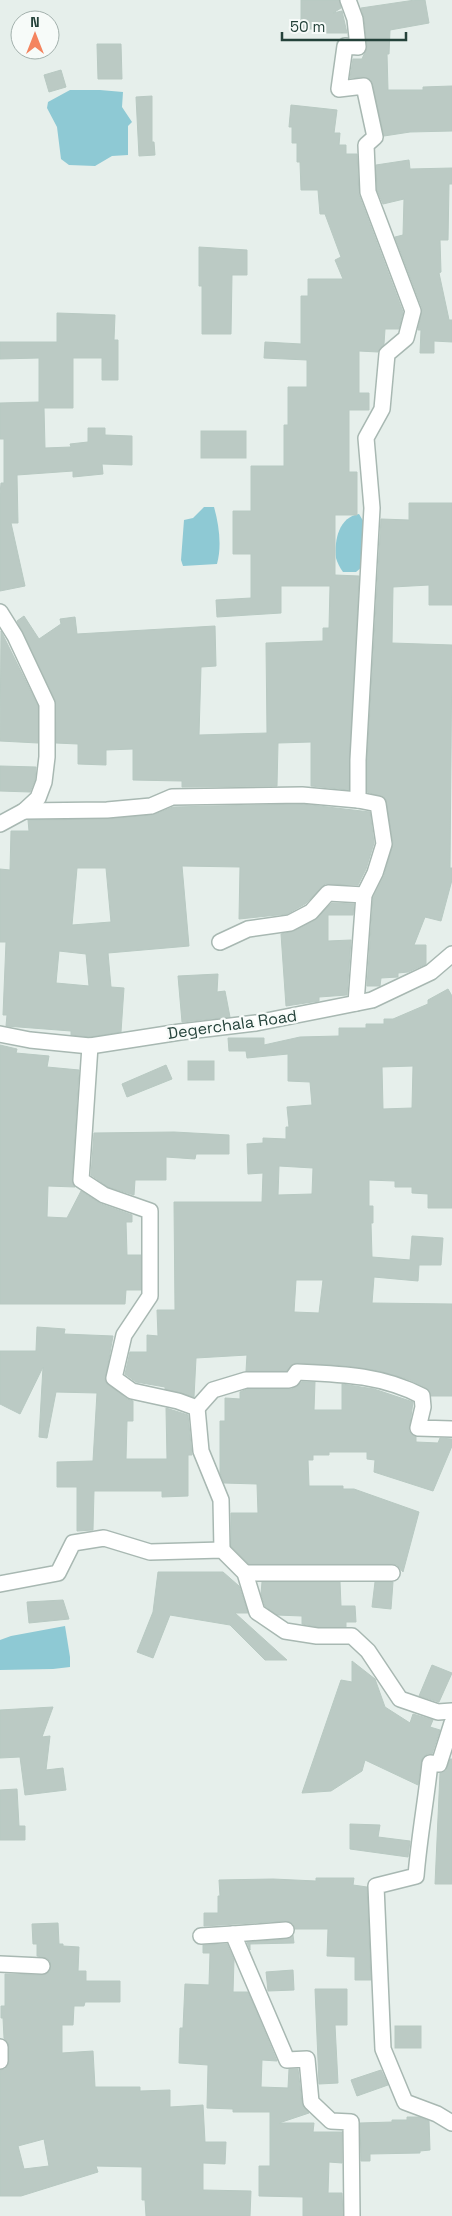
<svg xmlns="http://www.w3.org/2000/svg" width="452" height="2216" font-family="'Space Grotesk',sans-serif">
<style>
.water{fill:#8ec9d4}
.building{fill:#bbcac4;stroke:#b8c9c2;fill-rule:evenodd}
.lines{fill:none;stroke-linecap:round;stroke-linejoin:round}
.street-casing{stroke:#a8b8b2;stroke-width:18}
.street{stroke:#fff;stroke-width:15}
.labels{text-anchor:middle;stroke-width:4.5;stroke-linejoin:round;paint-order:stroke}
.street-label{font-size:16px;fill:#24423a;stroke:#f7fbf9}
</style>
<rect width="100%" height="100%" fill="#e6efeb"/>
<!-- water -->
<g class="water">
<path d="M70 90H100L123 92 122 107 132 122 128 126V155L112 156 95 166 69 165 61 159 57 127 47 108 48 102Z"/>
<path d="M204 507H214C219 525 222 546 217 564L183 566 181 560 184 520 193 518Z"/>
<path d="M359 514 365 524 362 567 356 572H343C340 568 337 562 336 558 334 540 339 517 359 514Z"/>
<path d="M65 1626 70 1657V1667L53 1669 0 1670V1640L11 1636Z"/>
</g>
<!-- building -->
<g class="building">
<path d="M301 0H339L341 8 333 13 342 11 347 33H326V29H301Z"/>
<path d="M415 0H425L429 23 390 30 389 54H387L388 90H423V87L452 86V131L410 132 384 136 371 80 363 77 350 78 353 59H362L367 47 364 18 361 8Z"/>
<path d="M97 44H121L122 79H98Z"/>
<path d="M61 70 66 87 49 92 44 75Z"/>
<path d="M152 96V142H154L155 155 139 156 136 97Z"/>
<path d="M291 105 337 110 334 133H340L339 145H346V154H357L359 195 403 312 399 329H385L384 344 378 352 359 351V393H369V410H349V472H357V515H335V575L359 576 349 790 311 786V742L278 743 277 786 182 787V781L133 780V749L106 750V765L78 764V744L56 743 55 700 17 621 24 616 39 639 61 624 60 619 75 617 77 634 215 626 216 666 201 667 199 735 267 733 266 643 323 641V628H329L330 586H281V613L217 617 216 600 251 598V554H233V511H251V466H284V425H288V387H307V360L264 358 265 342 301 344V296H308V279H343L335 260 341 257 325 214H320L318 190H301L300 162H297V143H292V127H289Z"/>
<path d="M409 160 410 169 452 168V184H449L448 240H440L441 272 439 273 448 315 449 320H452V342L434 341V353H420L421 330H418L422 308 395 237 403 235 404 199 383 204 377 190 376 165Z"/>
<path d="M199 247 247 250V275H232L231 334H202V286H199Z"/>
<path d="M57 313 115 315 114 340H118V380H102V358H73V408H44L45 448 71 447 70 444 88 442V428H105V435L132 436V465L102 464 103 474 73 477V471L17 475 18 523H11L25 586 0 591V494L1 483H4V439H0V403L39 402V358L0 359V342H57Z"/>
<rect x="201" y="431" width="45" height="27"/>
<path d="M409 503H452V605H429V585L393 587 392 643 452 645 450 868H452V880L441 921 425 917 414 945H426V964L408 972 398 973V977L381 978 380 986H367L373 898 384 876 393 843 385 798 367 792V760L381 519 409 520Z"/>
<path d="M1 631 38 706V743L0 741Z"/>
<path d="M0 766 36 767 35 780 30 792 0 791Z"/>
<path d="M302 804 370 812 374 843 366 869 358 885 325 884 305 904 287 914 239 919 240 867 182 866 189 946 108 953 111 987 124 988 121 1032 90 1037 71 1035V1031L6 1026 7 1015H3L6 942H0V869L10 870 11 831H29L28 820 107 819 152 815 173 807ZM77 868H106L111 922 72 925ZM59 951 86 954 89 986 56 983Z"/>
<path d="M332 903 354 904 353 915H328V941L351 940 347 995 319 997V1001L286 1006 281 934 294 931 315 920Z"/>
<path d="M218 974 217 992 225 991 230 1017 182 1022 178 976Z"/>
<path d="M448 989 452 996V1208H428V1194L412 1193V1187H395V1181L369 1180V1206H373V1223H371L372 1257 410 1260 412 1236 443 1238 441 1265H419L418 1281 374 1277 372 1303 452 1304V1396H431L426 1388 410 1380 379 1371 347 1366 297 1363 293 1364 286 1371H246L247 1355 196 1358 194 1397 165 1389V1387L136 1382 125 1374 130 1352H147V1335L158 1336 157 1310H175L174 1202H262L263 1173 248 1174 247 1144 263 1143V1138L286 1139V1127H289L287 1107 312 1105 310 1082 288 1081V1054L247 1058 246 1051H229L228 1038H264V1045L300 1037 339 1036V1028H366V1024H384V1019H393L428 1004V1000ZM413 1066 412 1108 383 1109 382 1067ZM279 1166 313 1168 312 1194 278 1195ZM296 1280H323L319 1313 294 1312Z"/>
<path d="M0 1045 17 1049 16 1053 49 1056 47 1067 79 1070 72 1179 75 1187 48 1186 47 1217 67 1218 81 1191 101 1204 132 1215V1222H126L127 1255H141V1290H126L125 1304H0Z"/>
<rect x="188" y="1061" width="26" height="19"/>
<path d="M166 1065 172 1079 127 1097 122 1084Z"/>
<path d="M174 1132 229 1135V1154H196L195 1159 166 1157V1180H135L134 1195 108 1187 91 1175 94 1133Z"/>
<path d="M37 1327 65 1329 64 1334 113 1336 105 1381 127 1399 133 1401V1421H127L126 1459H167L166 1408 188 1415 192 1455H188V1496L162 1497V1491H94L93 1530 77 1531V1487H57V1462L93 1461 97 1393 56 1392 47 1438 39 1437 43 1367 20 1414 0 1404V1351H36Z"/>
<path d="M302 1382H315L314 1410H342V1384L374 1389 413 1402 409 1431 416 1437V1442L438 1443 440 1438 452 1439V1446L433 1491 374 1472 375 1460 367 1459V1452H329V1455H313V1460H308L309 1486H343V1489H354L419 1512 403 1572 397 1565 392 1564H249L231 1546V1513H258L257 1484 224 1483 220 1473V1421H225V1398L240 1399V1392L247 1389H292Z"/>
<path d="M158 1572H223L239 1586 248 1613H235L287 1660H265L230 1625 170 1615 153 1658 137 1652 153 1612Z"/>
<path d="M262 1582H340L341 1606H355L356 1622H346V1627H318L302 1624V1616L277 1615 265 1606 261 1594Z"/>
<path d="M375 1582H393L391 1609 372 1607Z"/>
<path d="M63 1600 69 1619 29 1623 27 1602Z"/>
<path d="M352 1661 375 1679 385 1707 410 1723 413 1714 433 1720 430 1727 440 1730 432 1754H427L422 1758 418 1785 365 1760 362 1771 331 1791 302 1793 341 1680 352 1682Z"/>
<path d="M432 1665 452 1673 439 1702 419 1696Z"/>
<path d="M53 1707 42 1737 50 1736 46 1770 63 1768 66 1790 25 1795 20 1757 0 1758V1710Z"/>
<path d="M450 1759H452V1884H435L440 1773 446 1770Z"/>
<path d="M17 1789 19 1826H25V1840H0V1790Z"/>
<path d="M350 1824 380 1825 378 1837 410 1841 408 1857 350 1849Z"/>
<path d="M316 1878H354L353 1885 367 1887 371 1980H355V1957L327 1956 328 1929H295L293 1924 285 1921 204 1926V1913H218V1896H220L219 1880 273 1879 316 1881Z"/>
<path d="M58 1923 59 1944H63V1946L79 1947 78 1971H86V1981H120V2002H85L84 2006H74L73 2025H62V2053L93 2051 95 2087H140V2091L170 2090V2107L203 2105 205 2142H226L225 2164 203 2163V2190L251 2191 250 2216H146L145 2200H142V2167L96 2166 98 2172 21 2196H0V2070L5 2069 9 2061V2047L4 2038 3 2018H1V2006H5V1974L42 1975 50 1971V1961L47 1958 37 1956V1944H33L32 1924ZM44 2139 49 2166 24 2169 18 2146Z"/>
<path d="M293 1935 294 1943 250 1944V1950L247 1942 287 1939Z"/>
<path d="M227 1944 234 1960 233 1992H248L277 2061 262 2060 261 2087 288 2088 289 2069H298L302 2103 309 2113 279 2123H314L313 2132H342V2163L329 2162 328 2193H342L343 2216H303V2197L259 2196V2166H270V2112H233V2109L207 2108 208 2065 179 2063 180 2028H183L185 1984 209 1985 210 1953H203V1945Z"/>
<path d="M293 1970 294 1990 268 1991 266 1972Z"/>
<path d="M315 1989H347V2025H335L338 2083 319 2084Z"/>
<rect x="395" y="2026" width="26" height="22"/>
<path d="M381 2070 388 2085 357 2096 351 2080Z"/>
<path d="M407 2117H419L429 2121 430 2150 420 2151V2153L370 2154V2161H361L360 2123 392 2122V2120H407Z"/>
</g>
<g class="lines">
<defs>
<g id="street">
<path d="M348 0 355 19 358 47 345 46 339 89 364 86 375 137 366 145 368 192 413 311 406 338 387 354 382 409 366 438 372 508 358 760V800L378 804 384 844 375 873 364 895 356 1003"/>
<path d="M0 612 15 636 47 704V757L44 782 38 798 24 811 0 824"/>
<path d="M24 811 107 810 151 806 172 797 302 795 358 800"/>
<path d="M220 942 248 929 290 923 311 912 328 893 364 895"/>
<path d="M0 1034 30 1040 90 1046 180 1032 256 1023 372 1000 431 972 452 954"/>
<path d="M90 1046 81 1180 104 1195 150 1211V1296L124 1335 114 1378 132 1391 178 1401 197 1408 201 1451 221 1500 222 1550"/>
<path d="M197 1408 213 1390 246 1380H289L292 1379 297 1372C342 1374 381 1375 422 1396L423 1407 418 1428 452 1429"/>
<path d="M245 1573H392"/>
<path d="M0 1584 58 1573 73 1543 104 1538 150 1552 222 1550 245 1573 257 1612 285 1631 317 1636H352L368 1651 400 1699 438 1712 452 1711"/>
<path d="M452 1723 439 1764 430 1763C426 1801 419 1838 416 1876L376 1886 383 2049 405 2102 437 2114 452 2123"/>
<path d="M286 1930 233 1934 287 2060 307 2059 311 2102 331 2121 351 2122 352 2216"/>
<path d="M201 1936 233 1934"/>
<path d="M0 1964 42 1966"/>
<path d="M0 2047V2061"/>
</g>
</defs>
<!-- street casing -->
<use href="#street" class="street-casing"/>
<!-- street -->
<use href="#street" class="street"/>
</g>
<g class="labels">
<!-- street labels -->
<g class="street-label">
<text transform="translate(232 1024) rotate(-8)" y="6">Degerchala Road</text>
</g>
</g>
<!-- north arrow -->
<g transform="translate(35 35)"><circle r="24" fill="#f7fbf9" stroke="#a3b1ad"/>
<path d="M0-4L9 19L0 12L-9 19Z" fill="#f4845f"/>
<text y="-8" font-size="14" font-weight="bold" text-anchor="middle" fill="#24423a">N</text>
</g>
<!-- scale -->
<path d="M282 32v8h124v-8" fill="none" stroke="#24423a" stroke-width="2.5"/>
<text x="290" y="32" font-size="15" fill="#24423a" stroke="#f7fbf9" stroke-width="4" paint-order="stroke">50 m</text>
</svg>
